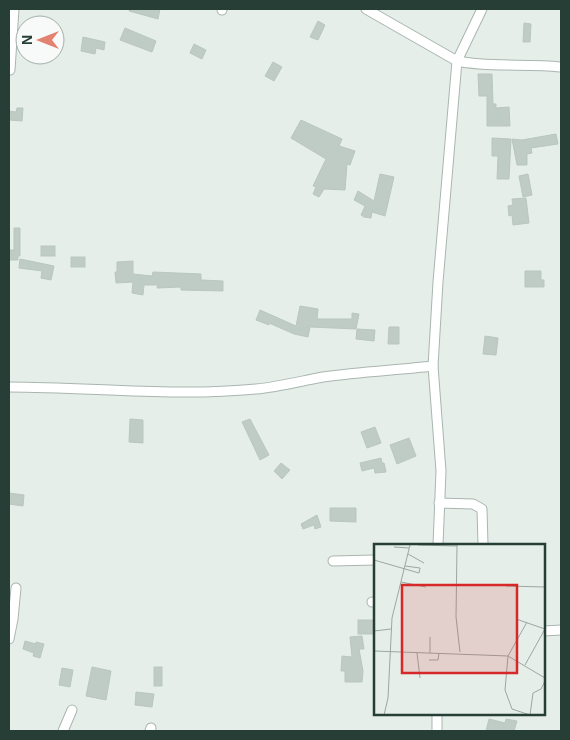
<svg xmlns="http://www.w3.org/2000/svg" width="570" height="740" font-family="Arial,sans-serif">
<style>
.building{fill:#bfcbc5;stroke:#b9c7c0}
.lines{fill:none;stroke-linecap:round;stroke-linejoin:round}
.street-casing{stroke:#a9b6b0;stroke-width:11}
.street{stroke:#fff;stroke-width:9}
.inset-road{fill:none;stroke:#9aa8a2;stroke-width:1}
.view{fill:#d62828;fill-opacity:0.15;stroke:#d62828;stroke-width:2.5}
.inset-edge{fill:none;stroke:#273e36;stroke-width:2.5}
</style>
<rect width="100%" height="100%" fill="#e6eeea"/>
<!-- building -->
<g class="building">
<path d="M130 9H160L158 19 129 11Z"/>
<path d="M318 21 325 25 318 40 310 37Z"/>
<path d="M524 23 531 24 530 42H523Z"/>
<path d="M125 28 156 41 152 52 120 40Z"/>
<path d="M83 37 105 42 104 50 96 48 95 54 81 51Z"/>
<path d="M194 44 206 50 202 59 190 53Z"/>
<path d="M273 62 282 67 274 81 265 76Z"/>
<path d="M478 74H492L493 104H496V108L509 107 510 126H487V96H479Z"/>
<path d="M17 108H23L22 121 9 120V111L16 112Z"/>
<path d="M301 120 342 139 339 146 355 151 350 165 347 164 345 190 324 189 319 197 313 194 316 187 313 186 326 159 291 138Z"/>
<path d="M556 134 558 144 531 148 532 153 527 154V165H517L512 139 522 140Z"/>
<path d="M492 138 511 139 509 179H497L498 156H492Z"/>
<path d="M380 174 394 177 385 216 372 212 371 218 364 217 361 215 365 206 354 200 358 191 374 201Z"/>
<path d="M528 174 532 195 523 197 519 176Z"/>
<path d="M526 198 529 223 513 225 512 215 509 216 508 206 513 205 512 199Z"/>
<path d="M14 228H20V256H18V260H9V250H14Z"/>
<rect x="41" y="246" width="14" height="10"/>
<rect x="71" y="257" width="14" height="10"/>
<path d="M20 259 54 266 51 280 41 278 42 271 19 268Z"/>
<path d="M133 261V274L152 276 153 272 201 274V280L223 281V291L181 290V287L157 288 158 285H144L143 295 132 293 133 282 116 283 115 272H117V262Z"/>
<path d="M525 271H541V280H544V287H525Z"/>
<path d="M300 306 318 309 317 319H352V313L359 314 356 329 310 327 308 337 294 334 269 323V325L256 320 260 310 296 326Z"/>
<path d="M389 327H399V344H388Z"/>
<path d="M357 329 375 330 374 341 356 339Z"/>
<path d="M485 336 498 338 496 355 483 354Z"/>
<path d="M130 419 143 420V443L129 442Z"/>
<path d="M250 419 269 455 260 460 242 422Z"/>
<path d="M375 427 381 443 367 448 361 432Z"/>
<path d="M409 438 416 456 397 464 390 445Z"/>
<path d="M381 458 382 463H384L386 472 375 473 374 468 362 471 360 463Z"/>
<path d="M281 463 290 470 282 479 274 471Z"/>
<path d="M9 493 24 495 23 506 9 504Z"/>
<path d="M330 508H356V522L330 521Z"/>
<path d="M317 515 321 527 315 529 314 525 303 529 301 524Z"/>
<rect x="358" y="620" width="17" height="14"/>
<path d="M362 636 364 649H359L363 671 362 682H345V671H341L342 656 352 657 350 637Z"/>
<path d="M25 641 36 644V642L44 644 40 658 33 656 34 653 23 649Z"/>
<path d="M92 667 111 671 106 700 86 696Z"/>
<rect x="154" y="667" width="8" height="19"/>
<path d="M62 668 73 670 70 687 59 685Z"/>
<path d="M136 692 154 694 152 707 135 705Z"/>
<path d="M489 719 505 723 506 719 517 721 514 731H486Z"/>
</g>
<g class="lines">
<defs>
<g id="street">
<path d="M366 9 457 61C490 68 527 63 561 67"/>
<path d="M222 10V9"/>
<path d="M10 70 14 9"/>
<path d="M9 387C91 387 174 397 256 389 278 387 301 381 323 377 359 372 397 370 433 366"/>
<path d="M439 503 473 504 482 509 483 545"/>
<path d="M438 545 441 471 433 366 438 282 457 61 482 9"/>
<path d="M333 561 375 560"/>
<path d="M372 602H375"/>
<path d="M544 631 561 630"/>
<path d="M9 639 13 619 16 588"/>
<path d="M437 714V731"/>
<path d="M63 731 72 710"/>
<path d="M150 731 151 728"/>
</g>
</defs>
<!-- street casing -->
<use href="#street" class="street-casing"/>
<!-- street -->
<use href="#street" class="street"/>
</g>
<!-- overview -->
<g transform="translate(374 544)">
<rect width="171" height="171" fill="#e6eeea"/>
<path class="inset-road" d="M44 1 83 2M83 1 82 73 86 108M20 3 35 4M34 10 50 19M0 16 45 29 46 24 31 22M27 38 52 43M132 42 171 43M142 75 171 85M153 78 134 112 131 146 138 165 156 171M0 87 17 85M56 93V109M0 107 134 112 171 134M43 109 46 134M55 116H64L65 109M151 121 171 85M10 171 14 154 18 74 36 1M156 171 159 149 167 145 171 137"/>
<path class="view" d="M28 41H143V129H28Z"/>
<rect width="171" height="171" class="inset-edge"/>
</g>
<!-- border -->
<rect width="570" height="740" fill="none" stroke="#273e36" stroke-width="20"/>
<!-- north arrow -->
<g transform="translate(40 40) rotate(270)"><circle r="24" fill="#f7faf8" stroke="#a4afaa"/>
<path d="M0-4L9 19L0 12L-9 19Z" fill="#e3826f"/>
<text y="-8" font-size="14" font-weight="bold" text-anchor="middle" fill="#273e36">N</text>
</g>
</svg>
